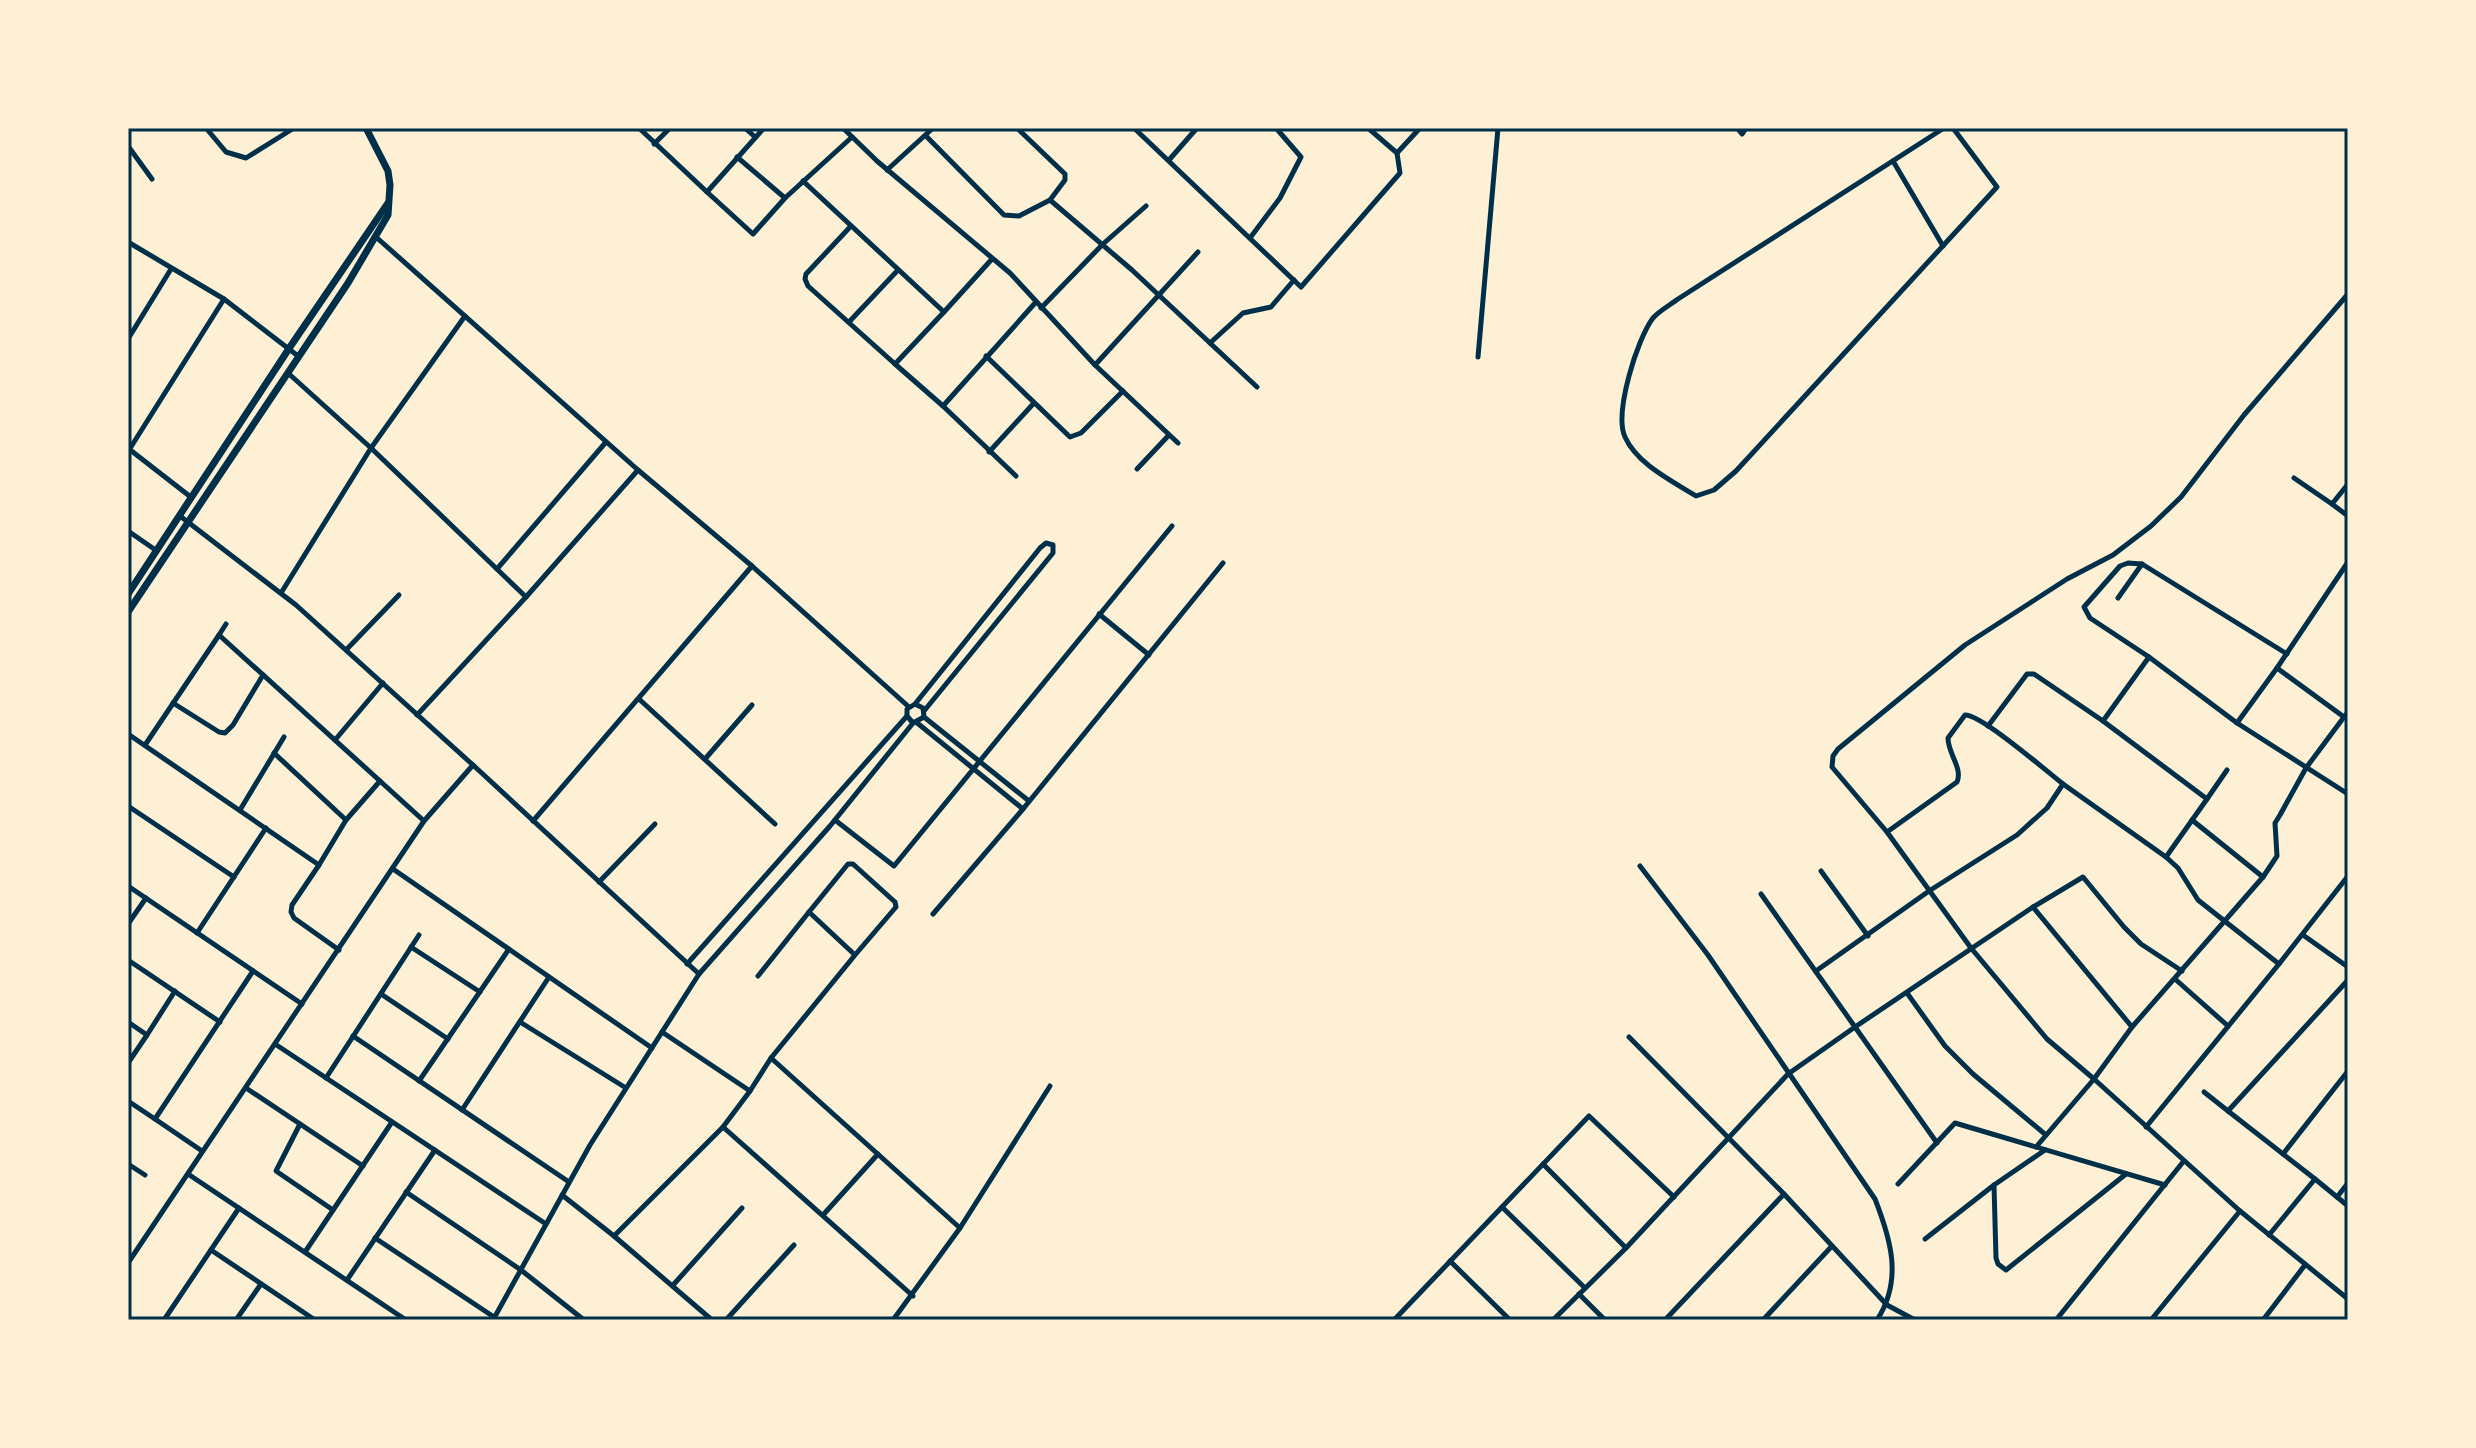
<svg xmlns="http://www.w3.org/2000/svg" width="2476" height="1448" font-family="'Source Sans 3',sans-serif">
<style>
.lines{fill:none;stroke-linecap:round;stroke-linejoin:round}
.minor{stroke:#003049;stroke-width:5}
.tertiary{stroke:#003049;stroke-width:7}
.neatline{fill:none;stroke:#003049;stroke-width:3}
</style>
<rect width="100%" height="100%" fill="#fdf0d5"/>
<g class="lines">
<!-- minor -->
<g class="minor">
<path d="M206 128 226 152 246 158 294 128"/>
<path d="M639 128 707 192 764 128"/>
<path d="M745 128 755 137"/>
<path d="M843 128 877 161 1010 273 1095 365 1178 443"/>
<path d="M1017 128 1065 174V180L1050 200 1132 270 1257 387"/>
<path d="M1134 128 1301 287 1400 173 1397 153"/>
<path d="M1368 128 1397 153 1420 128"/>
<path d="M1737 128 1742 134 1746 128"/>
<path d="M1944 128 1678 299C1670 305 1659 311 1653 318 1637 339 1614 413 1625 437 1637 464 1672 481 1696 496L1714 490 1736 471 1997 187 1953 128"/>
<path d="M926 136 1004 215 1019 216 1050 200"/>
<path d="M654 144 670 128"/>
<path d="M128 146 152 179"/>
<path d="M737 157 785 198 852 137"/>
<path d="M1169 160 1197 128"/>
<path d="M1893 161 1943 246"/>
<path d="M887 170 933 128"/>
<path d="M803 181 944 312 992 259"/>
<path d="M707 192 753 234 785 198"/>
<path d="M851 226 806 274 805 279 808 286 895 364 944 312"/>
<path d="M376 237 638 470 752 566 533 821"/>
<path d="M1250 238 1280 198 1301 157 1276 128"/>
<path d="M128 242 224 299 298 356"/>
<path d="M1041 308 1103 244 1146 206"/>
<path d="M849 322 898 270"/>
<path d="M128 339 171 269"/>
<path d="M1210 343 1243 313 1271 307 1294 280"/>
<path d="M986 356 1070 437 1081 433 1123 391"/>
<path d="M1478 357 1498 128"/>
<path d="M895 364 943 406 1036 302"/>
<path d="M1095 365 1198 252"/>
<path d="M288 373 371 448 526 597 417 715"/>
<path d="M943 406 1016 476"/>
<path d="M129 449 192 498"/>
<path d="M129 450 224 299"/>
<path d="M989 452 1034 403"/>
<path d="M1137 469 1169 435"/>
<path d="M2294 478 2332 504"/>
<path d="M2348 484 2332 504 2348 516"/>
<path d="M128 531 157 551"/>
<path d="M2348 562 2277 668 2344 717 2348 712"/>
<path d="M2142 564 2128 563 2120 566 2084 607 2090 618 2149 657"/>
<path d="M752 566 909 707"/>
<path d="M497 569 606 442"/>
<path d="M281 593 371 448 465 316"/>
<path d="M526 597 638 470"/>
<path d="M2118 598 2142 564 2287 654"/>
<path d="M1099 614 1149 655"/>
<path d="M219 635 226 624"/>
<path d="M346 650 399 595"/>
<path d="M639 699 775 824"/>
<path d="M173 703 219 732 225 733 233 725 263 675"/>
<path d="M915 704 923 708 924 717 913 723 907 716V709L915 704 1040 548 1046 543 1053 545V553L924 711"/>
<path d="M924 717 1029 801"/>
<path d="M2103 721 2149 657 2237 723 2348 794"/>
<path d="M916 722 1023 809"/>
<path d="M2237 723 2277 668"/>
<path d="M1988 726 2027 674H2034L2103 721 2207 799 2166 857"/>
<path d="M128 734 319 865 346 820 380 781 424 821"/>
<path d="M335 740 383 683"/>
<path d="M145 745 219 635 380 781"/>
<path d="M274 753 346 820"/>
<path d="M705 759 752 705"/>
<path d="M473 765 699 974 590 1145 493 1320"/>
<path d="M2063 784 2166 857 2178 868 2198 900 2279 964 2146 1127"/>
<path d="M2207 799 2227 770"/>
<path d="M128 806 234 877"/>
<path d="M240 810 284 737"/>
<path d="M835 820 894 866 1172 526"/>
<path d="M1887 832 1832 767 1833 756 1838 749 1965 645 2067 579 2113 555 2151 526 2181 497 2244 415 2348 294"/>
<path d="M319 865 292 905 291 912 294 918 339 950"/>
<path d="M1640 866 1708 955 1875 1199C1891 1240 1903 1280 1877 1320"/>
<path d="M393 869 652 1048"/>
<path d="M1821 871 1868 936"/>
<path d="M2263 877 2277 856 2275 823 2280 815 2306 768 2344 717"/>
<path d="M599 882 655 824"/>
<path d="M128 886 302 1004"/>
<path d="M2033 907 2083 877 2124 927 2141 944 2182 971"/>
<path d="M933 914 1023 809 1223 563"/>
<path d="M128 924 146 898"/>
<path d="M197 933 266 828"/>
<path d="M2303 935 2348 967"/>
<path d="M411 947 480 992"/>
<path d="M128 960 220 1022"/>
<path d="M687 964 907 716"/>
<path d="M2279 964 2348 876"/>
<path d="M1816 971 1929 891 2017 835 2047 808 2063 784C2045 770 1982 715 1965 715L1948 738C1948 754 1963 768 1957 782L1887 832 1971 948 2047 1039 2094 1079 2036 1147"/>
<path d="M699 974 830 826 913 723"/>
<path d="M758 976 809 912"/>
<path d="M2175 979 2228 1026"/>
<path d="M1907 993 1945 1046 1973 1074 2046 1135"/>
<path d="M381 994 448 1039"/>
<path d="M128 1022 147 1035 175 991"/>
<path d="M520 1022 626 1088"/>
<path d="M2132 1027 2263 877 2192 820"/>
<path d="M662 1032 750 1091 771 1058 855 955 809 912 848 864H853L895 902 896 907 855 955"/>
<path d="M353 1036 569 1182"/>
<path d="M1629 1037 1784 1194 1887 1305 1915 1320"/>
<path d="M275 1044 546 1224"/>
<path d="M771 1058 960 1228"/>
<path d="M128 1063 147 1035"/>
<path d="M326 1078 419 935"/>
<path d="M419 1081 509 949"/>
<path d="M246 1088 363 1166"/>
<path d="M2204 1092 2228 1111"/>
<path d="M128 1101 155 1119"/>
<path d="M462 1110 549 977"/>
<path d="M300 1124 276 1171 333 1210"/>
<path d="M723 1127 913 1296"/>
<path d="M1937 1143 1855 1027 2033 907 2132 1027 2094 1079 2240 1211 2348 1299"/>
<path d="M2045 1150 1994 1185 1996 1258 1998 1264 2006 1270 2126 1174"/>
<path d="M202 1151 155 1119 253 971"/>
<path d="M2283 1154 2348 1071"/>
<path d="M128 1164 145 1175"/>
<path d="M1543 1164 1626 1248"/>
<path d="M188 1174 406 1320"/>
<path d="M2315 1179 2348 1206"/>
<path d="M1898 1184 1955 1123 2165 1185"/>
<path d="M406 1192 521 1270 584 1320"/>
<path d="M562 1195 614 1236"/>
<path d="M2337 1197 2348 1183"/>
<path d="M1502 1207 1585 1288"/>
<path d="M823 1215 878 1154"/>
<path d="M2269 1235 2315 1179 2228 1111 2348 980"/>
<path d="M375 1238 494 1317"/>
<path d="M1925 1239 1994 1185"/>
<path d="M211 1250 315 1320"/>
<path d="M305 1252 392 1122"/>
<path d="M1450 1261 1510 1320"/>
<path d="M128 1263 424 821 473 765 296 605 180 516"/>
<path d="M347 1280 435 1150"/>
<path d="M674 1284 742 1208"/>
<path d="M1579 1294 1605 1320"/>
<path d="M164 1320 239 1208"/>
<path d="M236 1320 261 1284"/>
<path d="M712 1320 614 1236 723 1127 750 1091"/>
<path d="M726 1320 794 1245"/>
<path d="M893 1320 960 1228 1050 1086"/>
<path d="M1394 1320 1589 1116 1674 1197"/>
<path d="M1553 1320 1626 1248 1788 1074 1855 1027 1761 894"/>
<path d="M1665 1320 1784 1194"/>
<path d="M1763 1320 1832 1246"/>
<path d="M2056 1320 2183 1162"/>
<path d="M2151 1320 2240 1211"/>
<path d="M2263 1320 2305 1265"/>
</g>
<!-- tertiary -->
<g class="tertiary">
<path d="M128 594 290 347 388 203"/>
<path d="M128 612 348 283 388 215 390 185 388 171 366 128"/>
</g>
</g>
<!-- border -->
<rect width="2476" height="1448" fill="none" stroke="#fdf0d5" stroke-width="260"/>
<rect x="130" y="130" width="2216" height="1188" class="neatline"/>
</svg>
